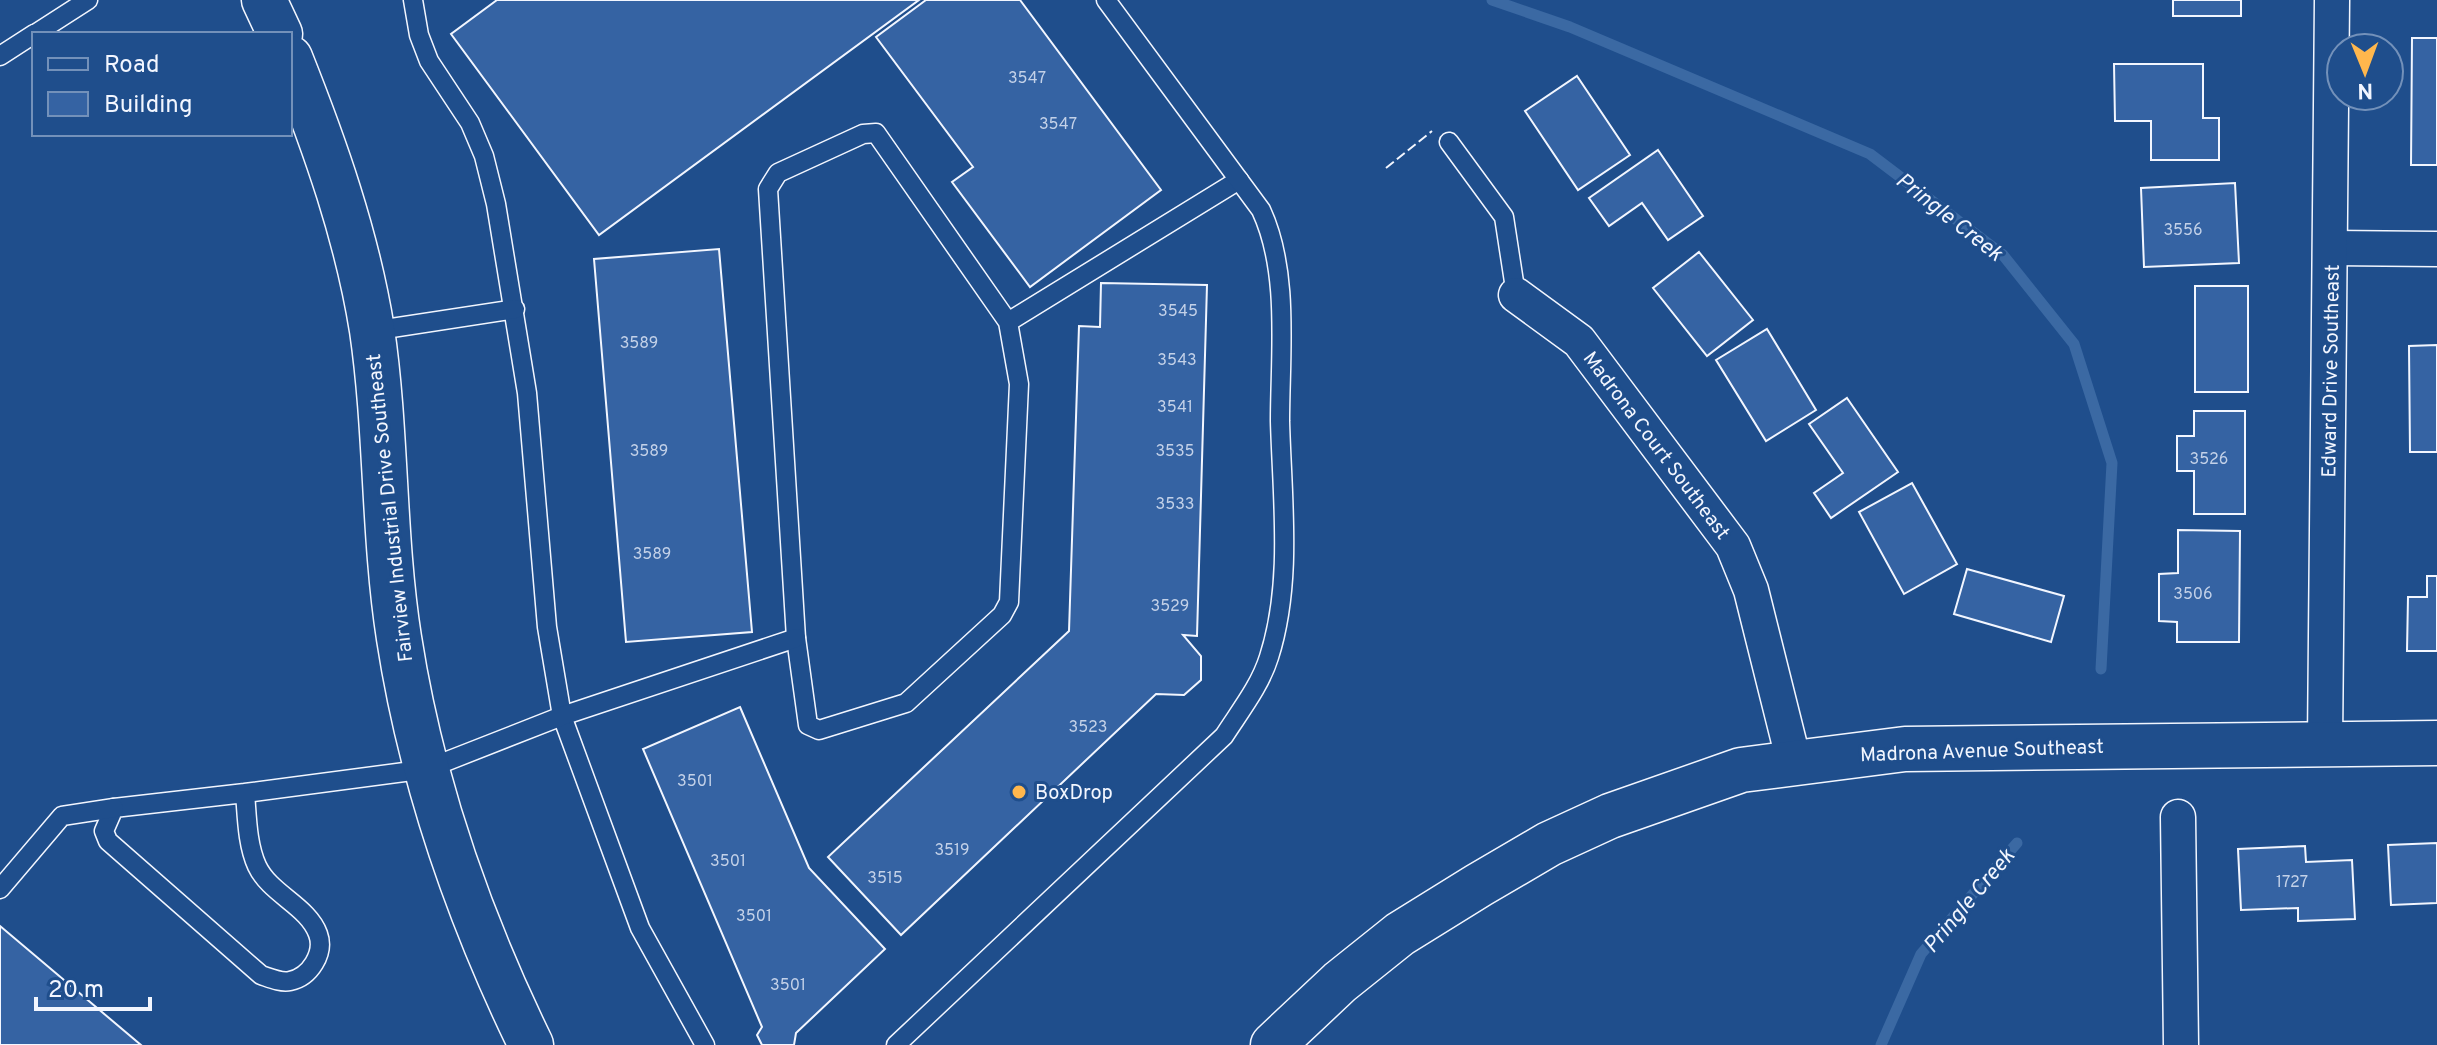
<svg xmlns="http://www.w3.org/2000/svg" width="2437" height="1045" font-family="Overpass,sans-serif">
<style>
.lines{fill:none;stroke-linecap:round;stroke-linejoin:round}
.stream{stroke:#3b69a3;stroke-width:11}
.building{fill:#3563a3;stroke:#f2f6ff;stroke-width:2}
.service-casing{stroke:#f2f6ff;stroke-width:21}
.minor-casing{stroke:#f2f6ff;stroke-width:37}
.secondary-casing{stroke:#f2f6ff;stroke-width:47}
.service{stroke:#1f4e8c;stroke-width:18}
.minor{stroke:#1f4e8c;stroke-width:34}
.secondary{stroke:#1f4e8c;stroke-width:44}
.fence{stroke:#f2f6ff;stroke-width:2;stroke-dasharray:10 4;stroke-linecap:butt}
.poi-dot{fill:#ffb74d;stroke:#1f4e8c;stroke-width:3}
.labels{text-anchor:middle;stroke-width:6;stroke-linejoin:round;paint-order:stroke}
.number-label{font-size:16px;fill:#c3d1e8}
.street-label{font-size:20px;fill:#f2f6ff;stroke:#1f4e8c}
.poi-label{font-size:20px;fill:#f2f6ff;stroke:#1f4e8c;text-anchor:start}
.water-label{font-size:22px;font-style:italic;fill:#f2f6ff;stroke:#1f4e8c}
</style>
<rect width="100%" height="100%" fill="#1f4e8c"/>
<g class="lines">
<!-- stream -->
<g class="stream">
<path d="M1492 0 1570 27 1870 154 2003 255 2074 344 2112 463 2101 669"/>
<path d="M1881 1045 1921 954 2017 843"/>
</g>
</g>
<!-- building -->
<g class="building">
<path d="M497 0H919L599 235 451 34Z"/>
<path d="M926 0H1020L1161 190 1030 287 952 182 973 167 876 37Z"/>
<rect x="2173" y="0" width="68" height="16"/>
<path d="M2412 38H2437V165H2411Z"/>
<path d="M2114 64H2203V118H2219V160H2151V121H2115Z"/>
<path d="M1577 76 1630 155 1578 190 1525 111Z"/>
<path d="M1658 150 1703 216 1668 240 1642 203 1609 226 1589 198Z"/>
<path d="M2235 183 2239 263 2144 267 2141 188Z"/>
<path d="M719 249 752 632 626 642 594 259Z"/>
<path d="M1699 252 1753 320 1707 356 1653 288Z"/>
<path d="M1101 283 1207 285 1197 636 1183 635 1201 656V680L1184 695 1156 694 901 935 828 857 1069 631 1079 326 1100 327Z"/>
<rect x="2195" y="286" width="53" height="106"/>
<path d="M1767 329 1816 410 1766 441 1716 360Z"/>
<path d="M2437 345V452H2410L2409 346Z"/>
<path d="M1847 398 1898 472 1831 518 1814 493 1843 473 1809 424Z"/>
<path d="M2194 411H2245V514H2194V471H2177V436H2194Z"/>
<path d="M1912 483 1957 564 1904 594 1859 512Z"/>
<path d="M2178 530 2240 531 2239 642H2177V622L2159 621V574L2178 573Z"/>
<path d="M1967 569 2064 596 2051 642 1954 614Z"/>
<path d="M2427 576H2437V651H2407L2408 597H2427Z"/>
<path d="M740 707 809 868 885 949 796 1033 794 1045H762L757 1035 762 1027 643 749Z"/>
<path d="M2437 843V903L2391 905 2388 845Z"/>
<path d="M2305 846 2306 862 2352 860 2355 919 2298 921V908L2241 910 2238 849Z"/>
<path d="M0 926 141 1045H0Z"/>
</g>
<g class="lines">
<defs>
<g id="service">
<path d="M413 0 419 35 429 61 470 123 484 156 496 204 527 393 547 627 562 716 640 928 705 1045"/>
<path d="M35 34 88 0"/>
<path d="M0 56 34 34"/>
<path d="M1449 142 1504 217 1516 295"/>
<path d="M1008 322 876 133 863 134 778 173 768 189 796 638 808 725 819 730 906 703 1002 615 1009 602 1019 384 1008 322 1239 180"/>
<path d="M372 331 515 309"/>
<path d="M245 793 114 808 104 831 108 841 261 975C270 978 281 983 290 981 310 977 325 953 318 934 308 906 270 894 257 866 247 844 247 816 245 793L427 769 562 716 796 638"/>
<path d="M0 889 62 816 114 808"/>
<path d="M896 1045 1224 736C1240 711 1260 686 1269 657 1293 582 1282 498 1280 421 1280 354 1290 272 1261 210L1106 0"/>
</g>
<g id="minor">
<path d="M2332 248 2437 249"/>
<path d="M1516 295 1579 341 1733 546 1751 590 1794 762"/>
<path d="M2325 743 2332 0"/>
<path d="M2178 817 2181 1045"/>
</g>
<g id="secondary">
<path d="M264 0 280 34"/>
<path d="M290 58C325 146 357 236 372 330 387 432 383 536 399 638 421 780 468 916 531 1045"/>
<path d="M1273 1045 1340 982 1400 934 1479 885 1549 844 1610 816 1741 770 1905 749 2437 743"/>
</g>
</defs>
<!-- service casing -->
<use href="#service" class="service-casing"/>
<!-- minor casing -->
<use href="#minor" class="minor-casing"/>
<!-- secondary casing -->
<use href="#secondary" class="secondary-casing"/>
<!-- service -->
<use href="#service" class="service"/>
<!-- minor -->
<use href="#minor" class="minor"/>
<!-- secondary -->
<use href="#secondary" class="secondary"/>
<!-- fence -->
<path class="fence" d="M1386 168 1432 131"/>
</g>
<!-- markers -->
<circle class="poi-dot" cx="1019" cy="792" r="8"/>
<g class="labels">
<!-- number labels -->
<g class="number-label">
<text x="1027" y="83">3547</text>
<text x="1058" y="129">3547</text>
<text x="2183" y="235">3556</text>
<text x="1178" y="316">3545</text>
<text x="639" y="348">3589</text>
<text x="1177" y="365">3543</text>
<text x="1175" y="412">3541</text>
<text x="649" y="456">3589</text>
<text x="1175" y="456">3535</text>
<text x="2209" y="464">3526</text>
<text x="1175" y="509">3533</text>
<text x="652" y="559">3589</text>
<text x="2193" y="599">3506</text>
<text x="1170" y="611">3529</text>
<text x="1088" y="732">3523</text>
<text x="695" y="786">3501</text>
<text x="952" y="855">3519</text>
<text x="728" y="866">3501</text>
<text x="885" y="883">3515</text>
<text x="2292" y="887">1727</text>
<text x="754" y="921">3501</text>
<text x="788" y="990">3501</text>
</g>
<!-- street labels -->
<g class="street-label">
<text transform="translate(2330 371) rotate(-89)" y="7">Edward Drive Southeast</text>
<text transform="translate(1657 445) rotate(53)" y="7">Madrona Court Southeast</text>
<text transform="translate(389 508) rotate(-96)" y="7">Fairview Industrial Drive Southeast</text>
<text transform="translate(1982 750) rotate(-2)" y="7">Madrona Avenue Southeast</text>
</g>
<!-- poi labels -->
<g class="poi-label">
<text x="1035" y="799">BoxDrop</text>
</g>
<!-- water labels -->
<g class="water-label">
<text transform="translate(1950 216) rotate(38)" y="8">Pringle Creek</text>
<text transform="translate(1968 900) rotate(-50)" y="8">Pringle Creek</text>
</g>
</g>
<!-- legend -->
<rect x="32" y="32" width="260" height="104" fill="#1f4e8c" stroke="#7391ba" stroke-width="2"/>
<rect x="48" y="58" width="40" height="12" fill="#1f4e8c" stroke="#7391ba" stroke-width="2"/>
<text x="104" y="72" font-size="24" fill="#f2f6ff">Road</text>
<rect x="48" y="92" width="40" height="24" fill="#3563a3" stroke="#7391ba" stroke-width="2"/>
<text x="104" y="112" font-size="24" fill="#f2f6ff">Building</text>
<!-- north arrow -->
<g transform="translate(2365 72) rotate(179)"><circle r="38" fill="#1f4e8c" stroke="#7391ba" stroke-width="2"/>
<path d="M0-6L14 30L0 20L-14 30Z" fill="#ffb74d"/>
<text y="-12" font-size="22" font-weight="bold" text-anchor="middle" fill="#f2f6ff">N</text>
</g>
<!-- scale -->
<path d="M36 997v12h114v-12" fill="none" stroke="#f2f6ff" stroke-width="4"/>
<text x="48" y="997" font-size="24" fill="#f2f6ff" stroke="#1f4e8c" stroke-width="6" paint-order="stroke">20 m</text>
</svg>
